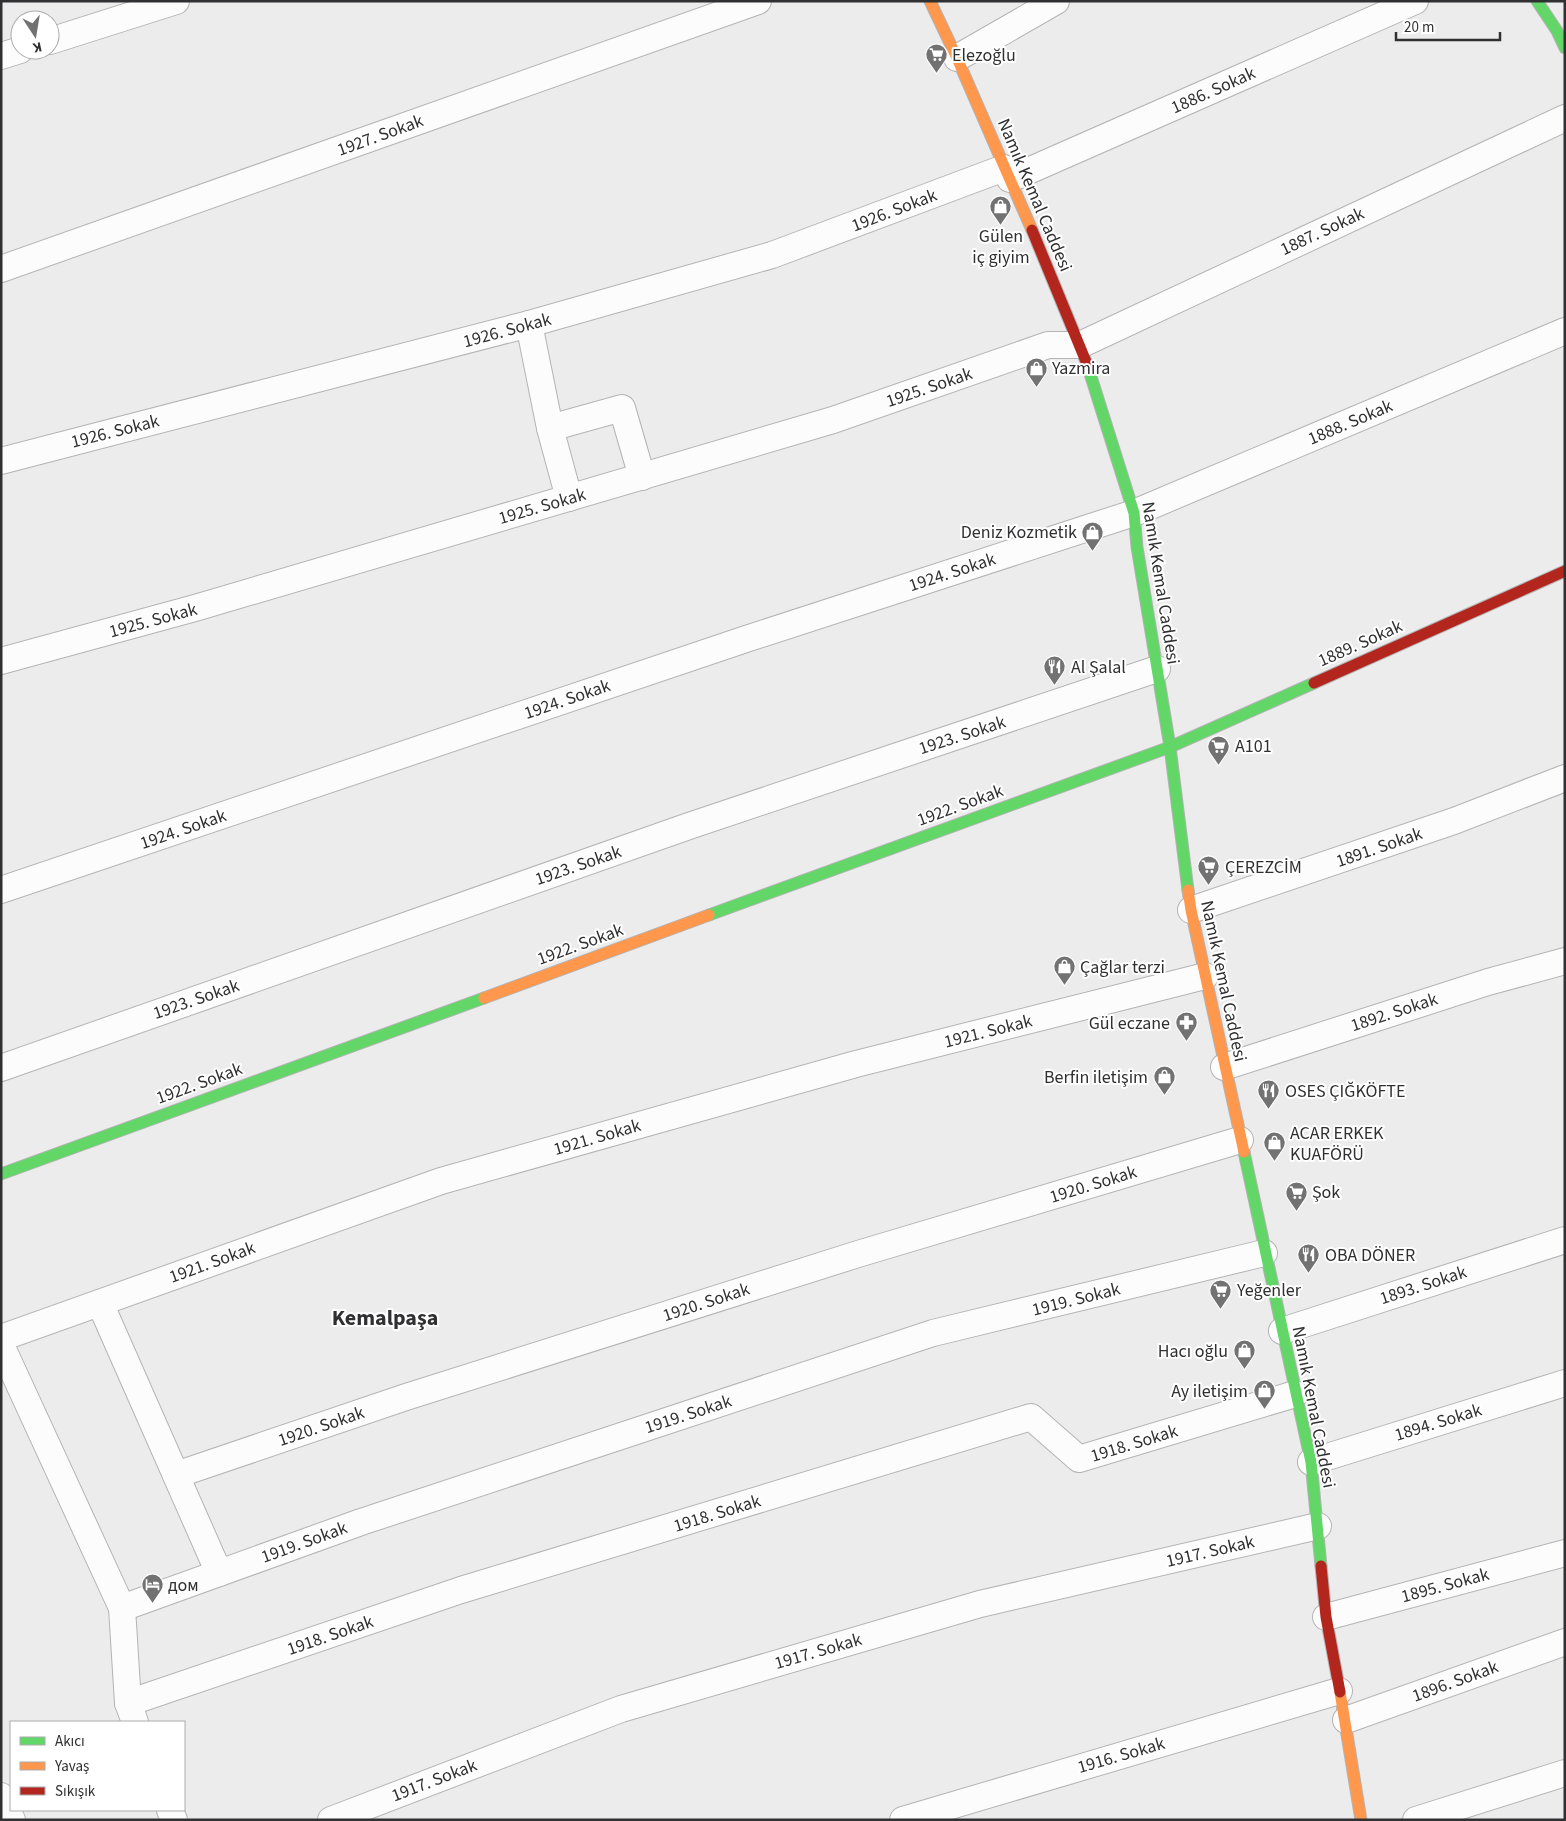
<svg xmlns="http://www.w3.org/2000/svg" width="1566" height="1821" font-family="'Source Sans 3',sans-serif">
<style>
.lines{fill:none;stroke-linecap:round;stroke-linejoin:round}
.street-casing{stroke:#b4b4b5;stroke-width:28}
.fast-casing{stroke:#b4b4b5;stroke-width:13}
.slow-casing{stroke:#b4b4b5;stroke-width:13}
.jam-casing{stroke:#b4b4b5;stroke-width:13}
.street{stroke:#fcfcfc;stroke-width:26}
.fast{stroke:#63d668;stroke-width:11}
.slow{stroke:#ff974d;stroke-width:11}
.jam{stroke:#b3261e;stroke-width:11}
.labels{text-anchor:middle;stroke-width:4;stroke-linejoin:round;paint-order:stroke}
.poi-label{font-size:18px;fill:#303032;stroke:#fff;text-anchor:start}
.street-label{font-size:18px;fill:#303032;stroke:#fff}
.district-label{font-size:22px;font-weight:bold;fill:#303032;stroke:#fff}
</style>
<rect width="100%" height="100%" fill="#ececed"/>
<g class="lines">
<defs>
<g id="street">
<path d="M50 41 176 1"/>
<path d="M1 56 20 50"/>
<path d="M957 58 1056 1"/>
<path d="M1010 179 1415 1"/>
<path d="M1 269 758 1"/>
<path d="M529 324 550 428 569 498"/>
<path d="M550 428 622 408 642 477"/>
<path d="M1 461 529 324 772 255 1004 168"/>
<path d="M1 661 195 608 833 420 1048 345H1080L1565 118"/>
<path d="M1 890 746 639 1134 513 1565 331"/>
<path d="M1191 910 1454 821 1565 778"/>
<path d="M1224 1067 1488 982 1565 961"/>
<path d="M1 1068 689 826 1157 669"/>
<path d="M100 1303 219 1573"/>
<path d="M1282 1331 1565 1240"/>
<path d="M1 1338 441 1181 856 1064 1205 976"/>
<path d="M1 1345 122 1608 128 1703 135 1722"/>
<path d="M1311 1462 1565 1383"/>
<path d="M176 1475 406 1397 858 1254 1240 1140"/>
<path d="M122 1608 361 1522 933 1333 1264 1253"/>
<path d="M1326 1617 1565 1553"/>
<path d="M128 1703 461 1590 1031 1417 1079 1459 1295 1394"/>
<path d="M1346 1720 1565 1642"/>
<path d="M1 1796 12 1820"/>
<path d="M170 1810 174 1820"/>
<path d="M331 1820 621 1709 980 1604 1318 1526"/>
<path d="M903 1820 1339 1691"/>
<path d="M1416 1820 1565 1773"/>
</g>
<g id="fast">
<path d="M1537 1 1557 31 1565 48"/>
<path d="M1087 364 1134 513 1137 547 1170 747 1188 890"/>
<path d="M709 915 1170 747 1314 683"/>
<path d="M1244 1152 1311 1462 1321 1566"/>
<path d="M1 1174 484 998"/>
</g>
<g id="slow">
<path d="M930 1 957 58 1032 230"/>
<path d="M1188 890 1191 910 1244 1152"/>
<path d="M484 998 709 915"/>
<path d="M1340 1692 1361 1820"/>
</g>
<g id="jam">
<path d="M1032 230 1087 364"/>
<path d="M1314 683 1565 571"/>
<path d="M1321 1566 1326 1617 1340 1692"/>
</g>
</defs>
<!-- street casing -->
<use href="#street" class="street-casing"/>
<!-- fast casing -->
<use href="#fast" class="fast-casing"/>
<!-- slow casing -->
<use href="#slow" class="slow-casing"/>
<!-- jam casing -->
<use href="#jam" class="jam-casing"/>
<!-- street -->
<use href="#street" class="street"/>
<!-- fast -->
<use href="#fast" class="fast"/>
<!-- slow -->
<use href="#slow" class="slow"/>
<!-- jam -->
<use href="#jam" class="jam"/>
</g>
<!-- icons -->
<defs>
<symbol id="supermarket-pin" viewBox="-11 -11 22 30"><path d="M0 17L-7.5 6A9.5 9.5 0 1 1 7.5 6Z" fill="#727273" stroke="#fff"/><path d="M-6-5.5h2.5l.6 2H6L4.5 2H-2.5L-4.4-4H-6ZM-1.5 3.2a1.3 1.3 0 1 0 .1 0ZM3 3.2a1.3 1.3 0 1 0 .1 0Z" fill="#fff"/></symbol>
<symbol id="shop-pin" viewBox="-11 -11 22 30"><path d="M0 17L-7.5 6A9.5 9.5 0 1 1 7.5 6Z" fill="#727273" stroke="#fff"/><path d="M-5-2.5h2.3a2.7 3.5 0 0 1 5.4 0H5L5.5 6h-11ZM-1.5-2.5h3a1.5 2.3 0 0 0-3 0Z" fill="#fff"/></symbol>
<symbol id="restaurant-pin" viewBox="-11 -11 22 30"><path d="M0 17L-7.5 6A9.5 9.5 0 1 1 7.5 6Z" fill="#727273" stroke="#fff"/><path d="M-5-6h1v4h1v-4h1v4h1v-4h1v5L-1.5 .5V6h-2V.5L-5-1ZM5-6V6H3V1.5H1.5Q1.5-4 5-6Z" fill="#fff"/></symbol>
<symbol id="pharmacy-pin" viewBox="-11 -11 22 30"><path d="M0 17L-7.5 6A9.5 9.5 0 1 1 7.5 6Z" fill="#727273" stroke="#fff"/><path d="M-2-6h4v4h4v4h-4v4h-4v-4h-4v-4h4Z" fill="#fff"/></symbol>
<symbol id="hotel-pin" viewBox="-11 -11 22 30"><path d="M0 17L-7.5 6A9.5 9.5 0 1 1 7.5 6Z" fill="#727273" stroke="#fff"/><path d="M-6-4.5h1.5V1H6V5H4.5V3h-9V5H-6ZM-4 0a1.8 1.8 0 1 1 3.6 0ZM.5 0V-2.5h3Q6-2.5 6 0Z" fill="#fff"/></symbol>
</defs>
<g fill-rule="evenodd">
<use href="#supermarket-pin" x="924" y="42" width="25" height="34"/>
<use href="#shop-pin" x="988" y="194" width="25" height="34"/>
<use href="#shop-pin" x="1024" y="356" width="25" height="34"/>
<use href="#shop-pin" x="1080" y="520" width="25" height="34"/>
<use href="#restaurant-pin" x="1042" y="654" width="25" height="34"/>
<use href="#supermarket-pin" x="1206" y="734" width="25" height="34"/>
<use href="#supermarket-pin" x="1196" y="854" width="25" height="34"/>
<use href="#shop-pin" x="1052" y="954" width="25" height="34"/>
<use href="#pharmacy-pin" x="1174" y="1010" width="25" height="34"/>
<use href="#shop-pin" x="1152" y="1064" width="25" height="34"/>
<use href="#restaurant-pin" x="1256" y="1078" width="25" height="34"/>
<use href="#shop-pin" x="1262" y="1130" width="25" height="34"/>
<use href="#supermarket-pin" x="1284" y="1180" width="25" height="34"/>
<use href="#restaurant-pin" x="1296" y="1242" width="25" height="34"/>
<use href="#supermarket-pin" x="1208" y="1278" width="25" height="34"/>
<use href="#shop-pin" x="1232" y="1338" width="25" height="34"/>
<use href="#shop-pin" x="1252" y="1378" width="25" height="34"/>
<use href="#hotel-pin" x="140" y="1572" width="25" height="34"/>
</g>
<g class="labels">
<!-- poi labels -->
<g class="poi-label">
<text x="952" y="61">Elezoğlu</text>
<text x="1001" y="242" text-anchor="middle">Gülen<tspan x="1001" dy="21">iç giyim</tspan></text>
<text x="1052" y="374">Yazmira</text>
<text x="1077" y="538" text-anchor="end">Deniz Kozmetik</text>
<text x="1071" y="673">Al Şalal</text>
<text x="1235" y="752">A101</text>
<text x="1225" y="873">ÇEREZCİM</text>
<text x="1080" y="973">Çağlar terzi</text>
<text x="1170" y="1029" text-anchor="end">Gül eczane</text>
<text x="1148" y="1083" text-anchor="end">Berfin iletişim</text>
<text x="1285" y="1097">OSES ÇIĞKÖFTE</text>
<text x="1290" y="1139">ACAR ERKEK<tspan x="1290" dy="21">KUAFÖRÜ</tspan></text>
<text x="1312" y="1198">Şok</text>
<text x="1325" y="1261">OBA DÖNER</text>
<text x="1237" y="1296">Yeğenler</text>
<text x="1228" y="1357" text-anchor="end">Hacı oğlu</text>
<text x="1248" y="1397" text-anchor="end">Ay iletişim</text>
<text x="168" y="1591">дом</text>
</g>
<!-- street labels -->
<g class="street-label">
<text transform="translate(1213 90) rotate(-24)" y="6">1886. Sokak</text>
<text transform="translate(380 135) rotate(-20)" y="6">1927. Sokak</text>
<text transform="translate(1035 195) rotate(67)" y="6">Namık Kemal Caddesi</text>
<text transform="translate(894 210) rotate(-21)" y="6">1926. Sokak</text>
<text transform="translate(1322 231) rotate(-25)" y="6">1887. Sokak</text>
<text transform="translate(507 330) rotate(-15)" y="6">1926. Sokak</text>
<text transform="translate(929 387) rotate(-19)" y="6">1925. Sokak</text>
<text transform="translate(1350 422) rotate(-23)" y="6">1888. Sokak</text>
<text transform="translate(115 431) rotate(-14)" y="6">1926. Sokak</text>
<text transform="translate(542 506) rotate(-16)" y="6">1925. Sokak</text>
<text transform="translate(952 572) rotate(-18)" y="6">1924. Sokak</text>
<text transform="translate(1161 583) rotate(81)" y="6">Namık Kemal Caddesi</text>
<text transform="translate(153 620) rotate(-15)" y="6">1925. Sokak</text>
<text transform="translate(1360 643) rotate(-24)" y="6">1889. Sokak</text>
<text transform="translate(567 699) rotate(-19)" y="6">1924. Sokak</text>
<text transform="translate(962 735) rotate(-18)" y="6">1923. Sokak</text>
<text transform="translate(960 805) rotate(-20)" y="6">1922. Sokak</text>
<text transform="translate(183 829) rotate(-19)" y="6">1924. Sokak</text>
<text transform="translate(1379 847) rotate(-19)" y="6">1891. Sokak</text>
<text transform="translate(578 865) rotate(-19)" y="6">1923. Sokak</text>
<text transform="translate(580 944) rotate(-20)" y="6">1922. Sokak</text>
<text transform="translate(1224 981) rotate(78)" y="6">Namık Kemal Caddesi</text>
<text transform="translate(196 999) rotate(-19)" y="6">1923. Sokak</text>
<text transform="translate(1394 1012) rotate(-18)" y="6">1892. Sokak</text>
<text transform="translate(988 1031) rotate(-14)" y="6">1921. Sokak</text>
<text transform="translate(199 1083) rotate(-20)" y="6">1922. Sokak</text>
<text transform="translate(597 1137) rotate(-16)" y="6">1921. Sokak</text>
<text transform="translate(1093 1184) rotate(-17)" y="6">1920. Sokak</text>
<text transform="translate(212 1262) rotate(-20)" y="6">1921. Sokak</text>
<text transform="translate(1423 1285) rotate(-18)" y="6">1893. Sokak</text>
<text transform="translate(1076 1299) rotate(-14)" y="6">1919. Sokak</text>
<text transform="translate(706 1302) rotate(-18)" y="6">1920. Sokak</text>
<text transform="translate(1314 1407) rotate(79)" y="6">Namık Kemal Caddesi</text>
<text transform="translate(688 1414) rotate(-18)" y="6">1919. Sokak</text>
<text transform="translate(1438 1422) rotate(-17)" y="6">1894. Sokak</text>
<text transform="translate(321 1426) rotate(-19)" y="6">1920. Sokak</text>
<text transform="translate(1134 1443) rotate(-17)" y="6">1918. Sokak</text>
<text transform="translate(717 1513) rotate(-17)" y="6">1918. Sokak</text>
<text transform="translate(304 1542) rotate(-20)" y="6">1919. Sokak</text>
<text transform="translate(1210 1551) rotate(-13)" y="6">1917. Sokak</text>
<text transform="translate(1445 1585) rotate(-15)" y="6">1895. Sokak</text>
<text transform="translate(330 1635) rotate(-19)" y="6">1918. Sokak</text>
<text transform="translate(818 1651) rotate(-16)" y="6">1917. Sokak</text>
<text transform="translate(1455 1681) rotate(-20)" y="6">1896. Sokak</text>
<text transform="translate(1121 1755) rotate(-16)" y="6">1916. Sokak</text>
<text transform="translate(434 1780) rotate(-21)" y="6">1917. Sokak</text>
</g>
<!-- district labels -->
<g class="district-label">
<text x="385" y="1325">Kemalpaşa</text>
</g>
</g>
<!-- border -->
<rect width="1566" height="1821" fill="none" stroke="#303032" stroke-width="5"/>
<!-- legend -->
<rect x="10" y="1721" width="175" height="90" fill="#ffffff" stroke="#acacad"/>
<rect x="20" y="1737" width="25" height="8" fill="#63d668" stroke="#acacad"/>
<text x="55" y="1746" font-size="15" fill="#303032">Akıcı</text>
<rect x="20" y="1762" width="25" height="8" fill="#ff974d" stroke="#acacad"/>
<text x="55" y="1771" font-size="15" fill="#303032">Yavaş</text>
<rect x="20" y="1787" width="25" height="8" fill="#b3261e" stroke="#acacad"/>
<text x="55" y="1796" font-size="15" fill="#303032">Sıkışık</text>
<!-- north arrow -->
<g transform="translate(35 35) rotate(168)"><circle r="24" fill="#ffffff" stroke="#acacad"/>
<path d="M0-4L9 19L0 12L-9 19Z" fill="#727273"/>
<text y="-8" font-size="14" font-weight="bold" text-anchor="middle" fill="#303032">K</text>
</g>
<!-- scale -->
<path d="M1396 32v8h104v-8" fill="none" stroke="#303032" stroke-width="2.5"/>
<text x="1404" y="32" font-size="15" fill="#303032" stroke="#ffffff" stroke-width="4" paint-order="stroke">20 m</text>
</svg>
